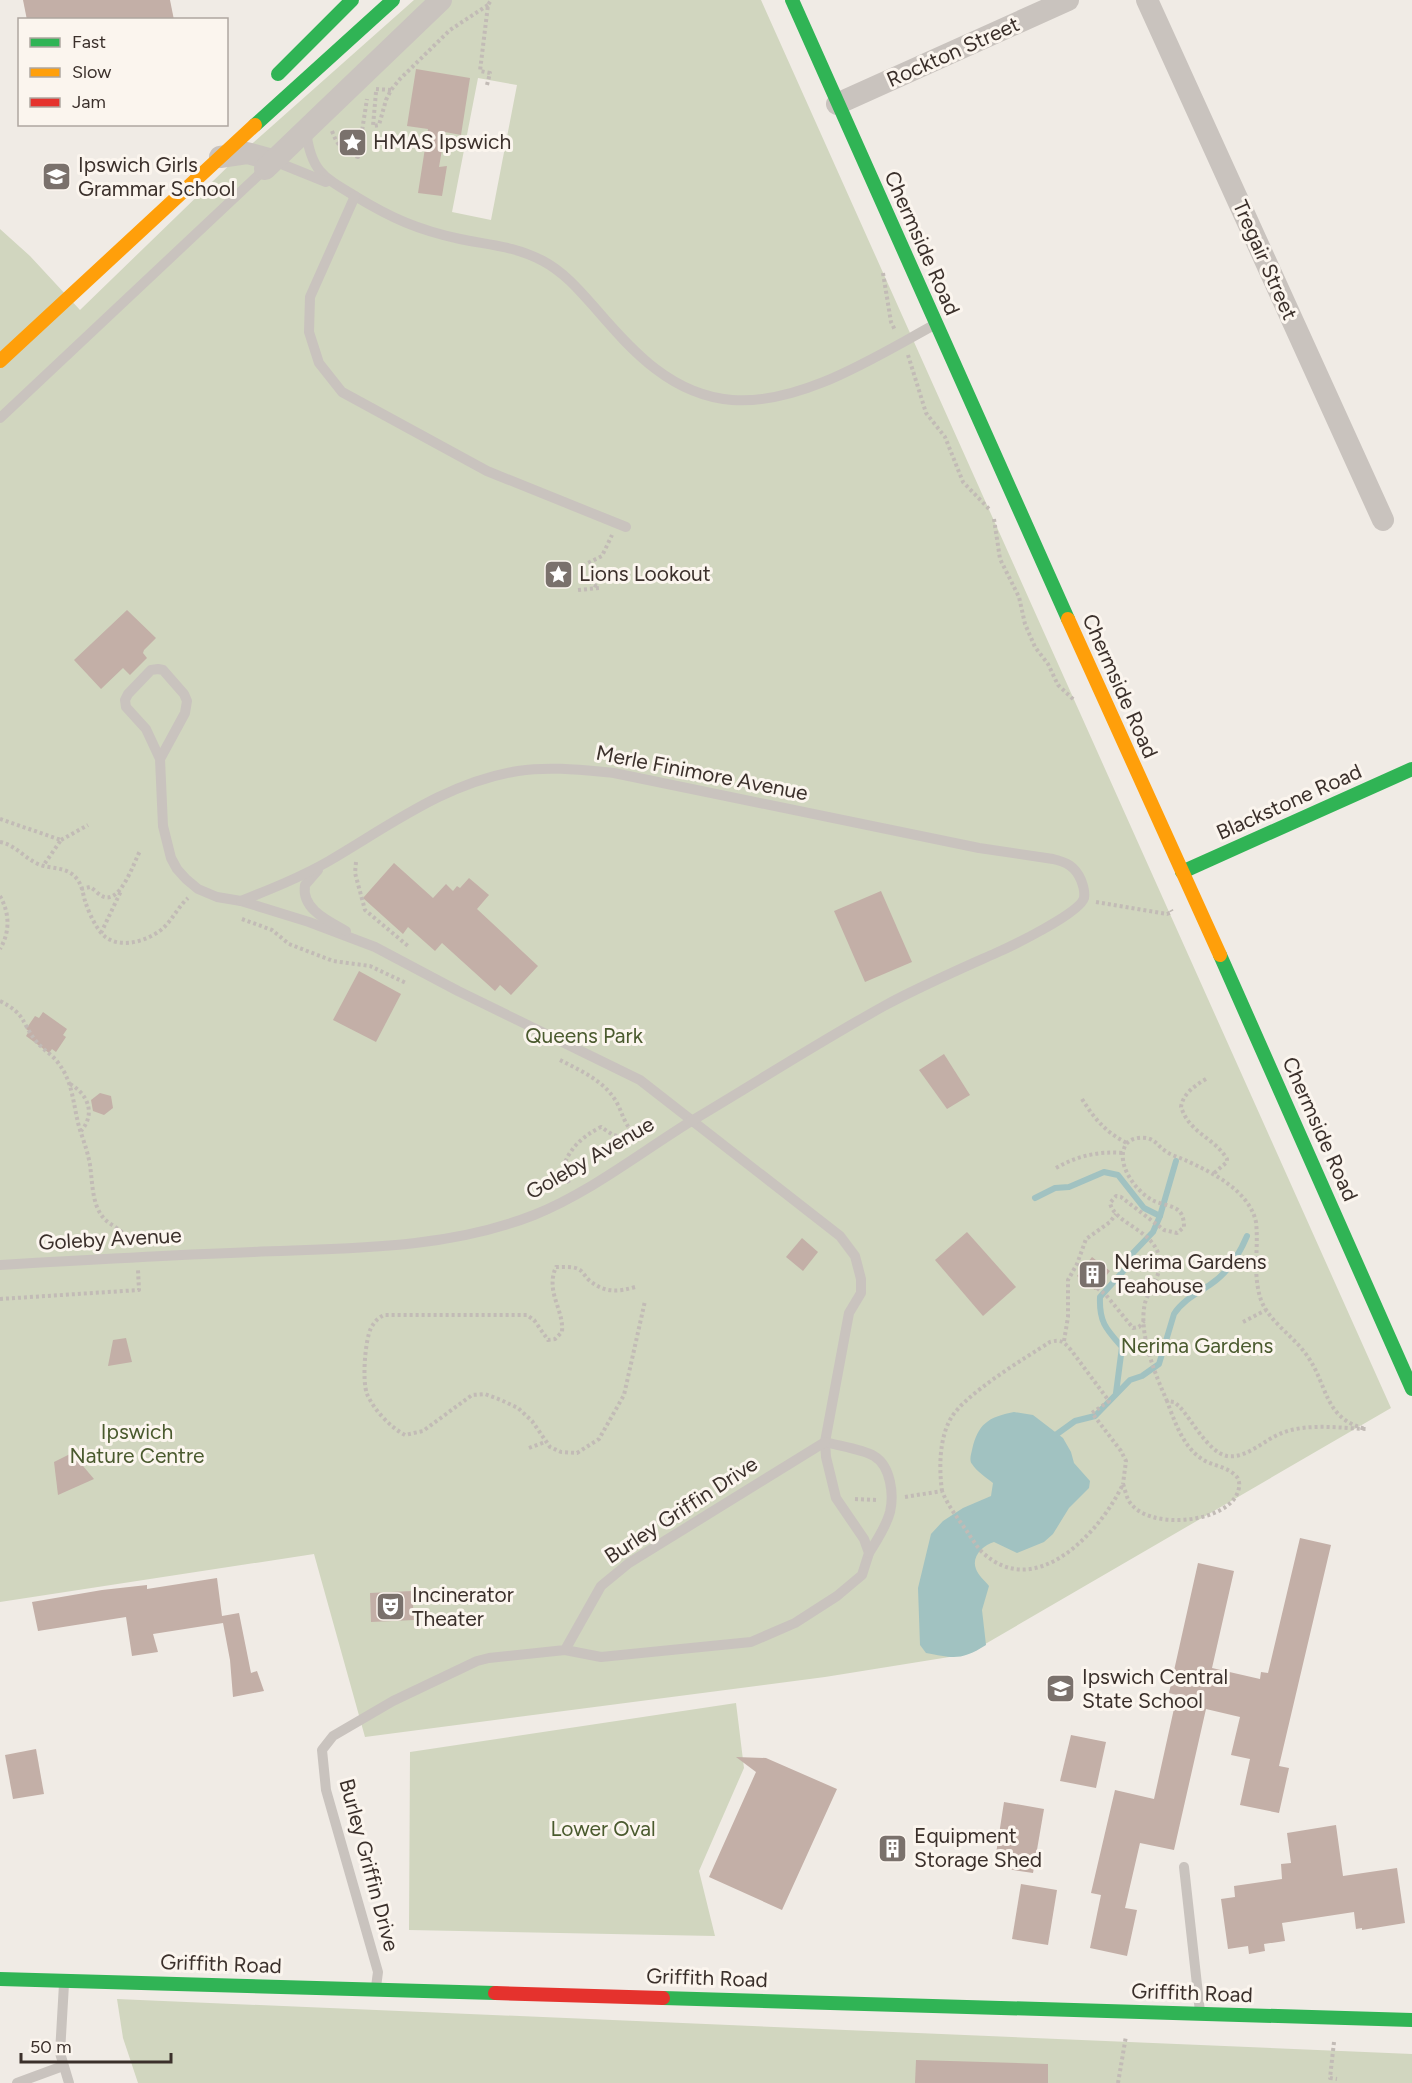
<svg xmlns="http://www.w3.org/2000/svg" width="1412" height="2083" font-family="Figtree,sans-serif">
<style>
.green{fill:#d1d6bf;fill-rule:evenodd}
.water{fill:#a1c2c1}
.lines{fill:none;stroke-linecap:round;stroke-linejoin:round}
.stream{stroke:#a1c2c1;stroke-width:6}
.building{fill:#c3afa7}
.path{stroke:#c2bbb6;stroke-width:4;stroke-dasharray:3 3;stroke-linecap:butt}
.lane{stroke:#c9c3be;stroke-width:10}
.street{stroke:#c9c3be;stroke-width:22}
.fast{stroke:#30b455;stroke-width:14}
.slow{stroke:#ff9f0a;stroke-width:14}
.jam{stroke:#e5322d;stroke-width:14}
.labels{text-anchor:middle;stroke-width:6;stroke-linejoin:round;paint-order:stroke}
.street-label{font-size:21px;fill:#3b302b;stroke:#fbf5ee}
.poi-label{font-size:21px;fill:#3b302b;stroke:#fbf5ee;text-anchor:start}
.park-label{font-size:21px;fill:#4a5a2e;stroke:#fbf5ee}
</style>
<rect width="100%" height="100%" fill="#f0ebe5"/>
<!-- green -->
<g class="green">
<path d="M414 0H761L1391 1408 968 1654 825 1677 365 1737 314 1554 0 1602V229L30 256 80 310 246 149ZM478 78 517 85 491 220 452 212Z"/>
<path d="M736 1703 744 1768 699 1871 715 1936 409 1930 410 1752Z"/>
<path d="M117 1999 1412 2054V2083H138L123 2038Z"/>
</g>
<!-- water -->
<path class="water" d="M1014 1412 1033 1415 1063 1438 1071 1452 1074 1463 1090 1481 1089 1488 1069 1508 1053 1534 1044 1542 1017 1553 994 1542C983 1545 971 1557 976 1569 978 1575 985 1581 989 1586L982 1610 986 1645C961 1661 953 1658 926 1653L920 1645 918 1588 931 1534 943 1521 963 1508 991 1496 993 1483C987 1478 976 1471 972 1464 969 1460 971 1455 972 1450 978 1424 988 1417 1014 1412Z"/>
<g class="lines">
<!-- stream -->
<g class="stream">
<path d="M1035 1198 1055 1188 1069 1187 1104 1172 1118 1175 1144 1208 1160 1216"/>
<path d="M1116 1393 1122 1347C1106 1329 1099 1322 1100 1297L1127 1267 1131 1255 1153 1232 1160 1216 1176 1161"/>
<path d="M1057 1434 1075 1421 1095 1416 1130 1380 1142 1376 1159 1364 1174 1314C1183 1300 1198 1293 1211 1284 1229 1272 1239 1255 1247 1236"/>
</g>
</g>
<!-- building -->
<g class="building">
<path d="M23 0H170L174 20H27Z"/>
<path d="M416 69 470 78 461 135 445 132 439 167 447 166 442 196 418 193 428 129 407 126Z"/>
<path d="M127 610 156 638 144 650 143 653 147 658 130 675 123 668 101 689 74 660Z"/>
<path d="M394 863 433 898 446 884 453 891 457 886 460 888 469 878 489 895 477 909 538 966 511 995 500 985 495 991 442 943 435 951 408 927 403 934 363 898Z"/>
<path d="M881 891 912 962 865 982 834 911Z"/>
<path d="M359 971 401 994 376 1042 333 1020Z"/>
<path d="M43 1012 67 1029 63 1035 66 1037 56 1052 52 1049 49 1053 26 1036 29 1031 26 1029 35 1016 39 1018Z"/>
<path d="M944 1054 970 1095 947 1109 919 1070Z"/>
<path d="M100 1093 111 1096 113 1108 104 1115 93 1111 91 1100Z"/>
<path d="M967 1232 1016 1287 983 1316 935 1260Z"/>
<path d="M802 1238 818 1252 803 1271 786 1257Z"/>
<path d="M1092 1257 1110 1271 1095 1290 1077 1276Z"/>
<path d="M126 1338 132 1362 108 1366 113 1340Z"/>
<path d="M72 1453 94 1479 58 1495 54 1462Z"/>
<path d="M1300 1538 1331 1545 1279 1766 1289 1768 1279 1813 1240 1805 1250 1759 1231 1755 1240 1717 1206 1709 1174 1850 1140 1843 1125 1908 1137 1910 1127 1956 1090 1948 1101 1895 1091 1893 1115 1790 1154 1799 1177 1695 1169 1693 1198 1563 1234 1571 1212 1668 1260 1679 1261 1672 1268 1673Z"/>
<path d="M217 1578 222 1616 239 1613 251 1673 257 1671 264 1691 233 1697 230 1660 223 1623 153 1634 158 1652 132 1656 126 1617 38 1631 32 1602 102 1590 147 1585V1589Z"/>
<path d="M412 1591 414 1620 371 1622 370 1593Z"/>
<path d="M1071 1735 1106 1742 1096 1788 1060 1781Z"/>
<path d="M36 1749 44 1794 13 1799 5 1755Z"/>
<path d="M736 1757 766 1758 837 1789 782 1910 709 1877 756 1772Z"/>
<path d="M1004 1802 1044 1809 1033 1873 994 1867Z"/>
<path d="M1336 1825 1343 1876 1397 1868 1405 1923 1362 1930V1928L1356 1929 1354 1912 1282 1923 1285 1941 1264 1944 1265 1951 1249 1954 1248 1946 1228 1949 1221 1899 1235 1897 1234 1886 1282 1879 1281 1864 1291 1863 1287 1833Z"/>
<path d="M888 1836 906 1844 898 1861 881 1853Z"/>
<path d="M1021 1884 1057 1890 1048 1945 1012 1939Z"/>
<path d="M916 2060 1048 2064V2083H915Z"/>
</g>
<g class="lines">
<!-- path -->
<g class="path">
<path d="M487 85 490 73 480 71 488 5 491 0"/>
<path d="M376 89 391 90"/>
<path d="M376 92 373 126 379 125 386 100 391 90 400 79 450 30 488 5"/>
<path d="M332 131C337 145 343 152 358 157L367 99"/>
<path d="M883 273 891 322 895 330"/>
<path d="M908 355 926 413 945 437 963 482 990 510"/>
<path d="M994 519 1000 559 1019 597 1025 624 1035 647 1048 664 1058 685 1074 700"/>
<path d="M578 590 599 588 584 578 580 567 602 556 612 535"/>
<path d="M0 819 61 840 43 866"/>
<path d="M61 840 88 825"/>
<path d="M0 842C17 845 27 862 44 866 56 869 69 868 77 879 82 885 83 894 85 901 88 910 93 922 99 930 113 951 144 943 161 930 172 921 177 908 188 898"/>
<path d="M356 862 355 873 365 910 408 946"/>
<path d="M81 889 90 887C94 889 98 894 102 896 120 906 134 862 140 851"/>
<path d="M0 896C10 914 10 932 0 949"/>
<path d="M1096 902 1167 914 1172 912 1171 910"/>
<path d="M242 919 272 930 289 944 333 961 370 966 406 983"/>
<path d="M101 933 121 891"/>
<path d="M0 1001C27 1015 20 1021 36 1041 43 1050 53 1055 59 1064 74 1084 73 1107 80 1130 84 1142 88 1153 90 1165 92 1179 92 1194 97 1207 105 1227 119 1224 127 1239H134L135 1245"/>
<path d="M560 1060C581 1071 605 1081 617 1103 622 1112 623 1120 630 1129"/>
<path d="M1206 1079C1194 1086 1183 1094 1181 1107 1190 1134 1214 1137 1227 1159V1162L1213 1174"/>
<path d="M70 1084C88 1094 96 1114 81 1131"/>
<path d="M1082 1099C1094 1118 1106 1133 1127 1143"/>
<path d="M1056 1168C1077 1156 1098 1151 1123 1153"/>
<path d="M569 1183 562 1170C569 1149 581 1137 601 1127L613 1135 624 1137 630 1129 638 1138"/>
<path d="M635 1287C618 1292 605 1293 590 1281 586 1278 584 1273 580 1270 574 1266 564 1267 556 1267 545 1292 564 1309 562 1332L555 1339 548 1340 534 1320 527 1315H384C378 1318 375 1321 371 1328 365 1340 362 1381 367 1394 374 1410 390 1427 405 1435L423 1431 472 1395 485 1394 501 1400 518 1408 532 1421 550 1447 561 1452 577 1453 599 1439 624 1395 645 1301"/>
<path d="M1097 1288 1106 1295 1133 1328 1139 1327 1144 1321"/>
<path d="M0 1299 139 1290 138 1270"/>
<path d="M1243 1322 1266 1310"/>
<path d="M1064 1341 1068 1317V1280L1077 1264 1086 1239 1110 1222 1116 1214"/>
<path d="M529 1448 545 1442"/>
<path d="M942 1491C939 1468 939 1439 951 1418 965 1394 1025 1358 1050 1342 1061 1339 1064 1342 1071 1350L1109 1401 1092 1413 1121 1451 1126 1461 1123 1484"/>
<path d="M905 1497 942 1491C948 1506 957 1517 966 1530 971 1537 976 1546 982 1552 1036 1603 1101 1531 1123 1484 1125 1489 1126 1496 1129 1501 1146 1530 1220 1524 1236 1496 1240 1489 1241 1480 1235 1475 1226 1466 1212 1466 1202 1459 1183 1447 1174 1420 1167 1401L1174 1402 1179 1406C1192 1420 1208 1452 1227 1456 1247 1459 1265 1439 1282 1433 1307 1423 1340 1428 1366 1429 1324 1419 1328 1386 1308 1357 1295 1337 1270 1323 1261 1300 1252 1273 1259 1249 1256 1222 1249 1190 1211 1172 1185 1160 1178 1157 1170 1155 1164 1150 1159 1147 1156 1141 1150 1139 1142 1136 1129 1138 1125 1146 1116 1165 1136 1191 1152 1200 1160 1204 1171 1205 1178 1210 1183 1214 1184 1221 1184 1227L1177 1233 1164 1230 1121 1197 1116 1196 1110 1203C1115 1225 1155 1229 1160 1260 1162 1274 1149 1289 1145 1303 1138 1333 1155 1374 1167 1401"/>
<path d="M855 1499 877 1500"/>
<path d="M1334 2042 1330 2078 1337 2079"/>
<path d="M1118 2083 1126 2036"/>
</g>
<!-- lane -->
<g class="lane">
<path d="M306 131C311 171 323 177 355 196 391 218 418 230 460 239 489 245 515 246 543 261 564 272 580 291 596 309 633 352 672 395 732 400 801 405 875 357 934 325"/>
<path d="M274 161 326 182"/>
<path d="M355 196 310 297 309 332 319 363 342 392 487 471 626 527"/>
<path d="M0 418 265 169"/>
<path d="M160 759 185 713 187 701 184 694 163 670 158 669 151 670 128 694 125 700 126 707 146 729 160 759 163 826 171 858 177 869 186 879 198 889 217 897 241 901 309 922 375 947 458 991 640 1080 840 1236 855 1256 861 1279V1293L849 1313 825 1442 826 1457 836 1498 864 1539 869 1553 862 1575 837 1596 795 1623 751 1642 601 1657 565 1650"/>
<path d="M318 870 305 885C301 909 328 921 346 931"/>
<path d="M0 1265C84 1260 169 1255 253 1252 347 1248 445 1250 534 1215 591 1192 641 1152 693 1120 757 1082 819 1042 884 1006 921 986 958 970 996 953 1012 946 1080 913 1084 898 1085 892 1083 885 1081 880 1075 866 1066 862 1053 859L979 848 614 773C582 770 550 766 518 771 447 782 389 826 329 861 301 877 271 889 241 901"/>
<path d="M825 1442C839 1446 862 1449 874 1456 891 1466 894 1495 890 1512 886 1527 877 1540 869 1553"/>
<path d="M1184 1867 1200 2012"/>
<path d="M64 1984 60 2053 69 2083"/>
<path d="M376 1987 378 1972 326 1790 322 1750 333 1736 393 1701 477 1661 489 1658 565 1650 601 1586 629 1563 825 1442"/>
<path d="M17 2083 63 2066"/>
</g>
<!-- street -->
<g class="street">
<path d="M1147 0 1383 520"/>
<path d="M837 104 1068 0"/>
<path d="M220 157 247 153 273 160"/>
<path d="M265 169 441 0"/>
</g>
<!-- fast -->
<g class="fast">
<path d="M792 0 1068 619"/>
<path d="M278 74 352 0"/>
<path d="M255 125 393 0"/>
<path d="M1182 872 1412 769"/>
<path d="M1220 955 1412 1389"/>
<path d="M0 1979 495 1993"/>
<path d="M663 1998 1412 2020"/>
</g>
<!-- slow -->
<g class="slow">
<path d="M0 361 255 125"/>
<path d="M1068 619 1220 955"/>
</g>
<!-- jam -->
<path class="jam" d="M495 1993 663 1998"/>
</g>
<!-- icons -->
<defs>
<symbol id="sight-square" viewBox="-11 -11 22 22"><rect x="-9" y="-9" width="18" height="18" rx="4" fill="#7a716c" stroke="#fbf5ee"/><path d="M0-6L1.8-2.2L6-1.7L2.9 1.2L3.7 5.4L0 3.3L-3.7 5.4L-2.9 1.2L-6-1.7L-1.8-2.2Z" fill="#fff"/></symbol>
<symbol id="school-square" viewBox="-11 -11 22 22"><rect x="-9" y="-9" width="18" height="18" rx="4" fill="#7a716c" stroke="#fbf5ee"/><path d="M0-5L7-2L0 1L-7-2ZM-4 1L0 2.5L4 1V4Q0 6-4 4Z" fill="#fff"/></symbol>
<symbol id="building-square" viewBox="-11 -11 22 22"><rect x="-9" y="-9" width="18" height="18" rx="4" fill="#7a716c" stroke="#fbf5ee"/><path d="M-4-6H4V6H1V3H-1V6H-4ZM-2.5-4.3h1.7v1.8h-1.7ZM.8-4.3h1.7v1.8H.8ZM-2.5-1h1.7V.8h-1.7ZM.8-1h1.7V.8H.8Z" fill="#fff"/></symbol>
<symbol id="theatre-square" viewBox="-11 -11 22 22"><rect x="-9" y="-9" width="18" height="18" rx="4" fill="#7a716c" stroke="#fbf5ee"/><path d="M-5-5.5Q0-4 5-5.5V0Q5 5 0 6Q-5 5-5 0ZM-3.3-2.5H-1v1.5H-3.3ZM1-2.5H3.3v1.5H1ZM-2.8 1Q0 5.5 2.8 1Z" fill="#fff"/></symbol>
</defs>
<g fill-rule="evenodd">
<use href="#sight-square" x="336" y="126" width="33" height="33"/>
<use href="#school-square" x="40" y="160" width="33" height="33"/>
<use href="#sight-square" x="542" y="558" width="33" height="33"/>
<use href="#building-square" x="1076" y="1258" width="33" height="33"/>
<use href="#theatre-square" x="374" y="1590" width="33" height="33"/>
<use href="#school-square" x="1044" y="1672" width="33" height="33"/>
<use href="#building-square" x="876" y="1832" width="33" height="33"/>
</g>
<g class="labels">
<!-- street labels -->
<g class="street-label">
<text transform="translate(953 52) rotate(-24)" y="7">Rockton Street</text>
<text transform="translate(922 243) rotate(66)" y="7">Chermside Road</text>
<text transform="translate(1265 260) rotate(66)" y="7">Tregair Street</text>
<text transform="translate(1120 686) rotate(66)" y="7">Chermside Road</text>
<text transform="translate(702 773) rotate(11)" y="7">Merle Finimore Avenue</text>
<text transform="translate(1289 802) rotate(-24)" y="7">Blackstone Road</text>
<text transform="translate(1320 1129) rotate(66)" y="7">Chermside Road</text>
<text transform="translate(590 1158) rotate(-30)" y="7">Goleby Avenue</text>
<text transform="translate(110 1239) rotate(-3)" y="7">Goleby Avenue</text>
<text transform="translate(681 1510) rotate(-33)" y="7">Burley Griffin Drive</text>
<text transform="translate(369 1865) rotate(75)" y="7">Burley Griffin Drive</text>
<text transform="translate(221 1964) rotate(2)" y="7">Griffith Road</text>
<text transform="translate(707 1978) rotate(2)" y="7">Griffith Road</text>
<text transform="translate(1192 1993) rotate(2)" y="7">Griffith Road</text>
</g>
<!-- poi labels -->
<g class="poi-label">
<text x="373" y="149">HMAS Ipswich</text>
<text x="78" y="172">Ipswich Girls<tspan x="78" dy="24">Grammar School</tspan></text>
<text x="579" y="581">Lions Lookout</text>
<text x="1114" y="1269">Nerima Gardens<tspan x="1114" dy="24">Teahouse</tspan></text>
<text x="412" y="1602">Incinerator<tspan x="412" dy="24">Theater</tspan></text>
<text x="1082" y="1684">Ipswich Central<tspan x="1082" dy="24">State School</tspan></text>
<text x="914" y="1843">Equipment<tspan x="914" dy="24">Storage Shed</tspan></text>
</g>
<!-- park labels -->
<g class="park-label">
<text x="584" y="1043">Queens Park</text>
<text x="1197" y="1353">Nerima Gardens</text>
<text x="137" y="1439">Ipswich<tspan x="137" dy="24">Nature Centre</tspan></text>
<text x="603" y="1836">Lower Oval</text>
</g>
</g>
<!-- legend -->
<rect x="18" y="18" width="210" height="108" fill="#fbf5ee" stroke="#aea6a0" stroke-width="1.5"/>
<rect x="30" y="38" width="30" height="9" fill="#30b455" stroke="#aea6a0" stroke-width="1.5"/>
<text x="72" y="48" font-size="18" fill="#3b302b">Fast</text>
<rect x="30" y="68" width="30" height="9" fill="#ff9f0a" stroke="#aea6a0" stroke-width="1.5"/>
<text x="72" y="78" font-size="18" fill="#3b302b">Slow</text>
<rect x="30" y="98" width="30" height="9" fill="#e5322d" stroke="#aea6a0" stroke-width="1.5"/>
<text x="72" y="108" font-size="18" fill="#3b302b">Jam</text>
<!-- scale -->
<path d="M21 2053v9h150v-9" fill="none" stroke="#3b302b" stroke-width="3"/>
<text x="30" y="2053" font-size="18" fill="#3b302b" stroke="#fbf5ee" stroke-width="4.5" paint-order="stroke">50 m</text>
</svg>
